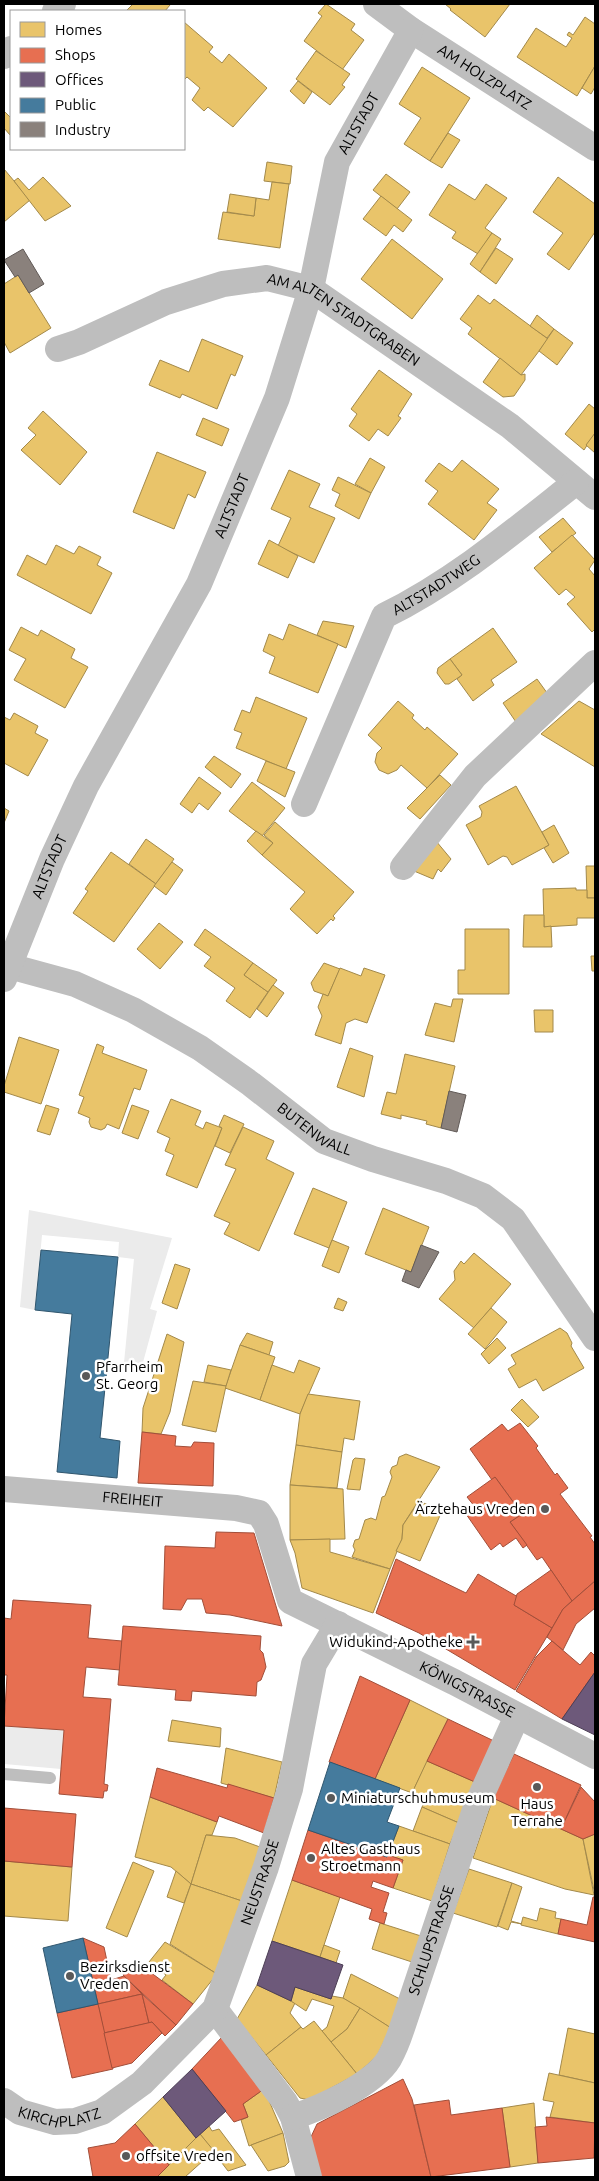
<svg xmlns="http://www.w3.org/2000/svg" width="599" height="2181" font-family="Ubuntu,sans-serif">
<style>
.green{fill:#ebebeb}
.homes{fill:#e9c46a;stroke:#a3894a}
.shops{fill:#e76f51;stroke:#a24e39}
.offices{fill:#6d597a;stroke:#4c3e55}
.public{fill:#457b9d;stroke:#30566e}
.industry{fill:#8a817c;stroke:#615a57}
.lines{fill:none;stroke-linecap:round;stroke-linejoin:round}
.lane{stroke:#bebebe;stroke-width:12}
.street{stroke:#bebebe;stroke-width:26}
.poi-dot{fill:#595959;stroke:#fff;stroke-width:2}
.labels{text-anchor:middle;stroke-width:5;stroke-linejoin:round;paint-order:stroke}
.street-label{font-size:15px;fill:#000;stroke:#fff}
.poi-label{font-size:15px;fill:#000;stroke:#fff;text-anchor:start}
</style>
<rect width="100%" height="100%" fill="#fff"/>
<!-- green -->
<g class="green">
<path d="M29 1210 172 1238 150 1309 157 1311 142 1366 124 1363 134 1259 118 1257 119 1242 42 1235 35 1310 20 1307Z"/>
<path d="M4 1726 64 1730 61 1769 4 1764Z"/>
</g>
<!-- homes -->
<g class="homes">
<path d="M133 4H169L170 5 165 11H126Z"/>
<path d="M326 4 355 24 351 30 364 40 342 70 304 41 322 16 318 13Z"/>
<path d="M445 4H510L485 37 450 10 451 9Z"/>
<path d="M585 17 595 24V66L577 96 517 57 536 28 566 47 572 38 567 35 569 32 573 35Z"/>
<path d="M184 22 213 47 209 52 222 63 229 54 267 88 233 127 208 107 204 111 192 100 200 88 187 77 184 80Z"/>
<path d="M316 51 350 74 342 85 345 87 330 105 296 79Z"/>
<path d="M595 66V87L591 94 582 88Z"/>
<path d="M422 67 470 98 430 161 404 144 421 118 399 104Z"/>
<path d="M298 81 312 92 304 104 290 91Z"/>
<path d="M4 111 11 118 10 135 4 128Z"/>
<path d="M448 133 460 140 442 168 430 161Z"/>
<path d="M267 162 292 166 290 184 264 181Z"/>
<path d="M4 169 30 200 4 222Z"/>
<path d="M386 174 410 192 397 209 373 190Z"/>
<path d="M43 177 71 206 45 221 14 181 18 178 29 190Z"/>
<path d="M558 177 595 204V232L569 270 547 254 563 233 533 212Z"/>
<path d="M272 182 289 184 280 248 218 239 223 212 254 216 256 198 269 200Z"/>
<path d="M449 184 475 200 486 184 507 198 485 228 492 233 478 254 452 238 456 232 429 215Z"/>
<path d="M230 194 256 198 254 216 227 212Z"/>
<path d="M381 196 412 220 403 232 394 225 386 236 363 219Z"/>
<path d="M492 233 501 239 480 272 470 264Z"/>
<path d="M392 239 443 279 412 319 361 279Z"/>
<path d="M496 248 513 259 496 284 480 272Z"/>
<path d="M18 275 51 328 10 353 4 342V284Z"/>
<path d="M478 295 490 304 494 299 548 339 521 375 468 334 472 328 460 319Z"/>
<path d="M537 315 554 329 547 338 530 326Z"/>
<path d="M554 329 573 343 557 365 539 351Z"/>
<path d="M202 339 243 356 235 376 231 374 217 409 182 394 180 398 149 385 160 360 189 372Z"/>
<path d="M500 358 521 375 525 374V380L514 396 503 397 483 382Z"/>
<path d="M379 370 412 394 398 416 401 418 388 436 378 429 369 441 349 426 357 414 351 409Z"/>
<path d="M589 404 595 409V433L584 450 565 434Z"/>
<path d="M43 411 87 452 60 485 21 450 36 435 28 428Z"/>
<path d="M203 418 229 429 222 446 196 435Z"/>
<path d="M595 433V453L586 445Z"/>
<path d="M157 452 206 472 195 498 188 494 174 529 133 512Z"/>
<path d="M370 458 385 467 371 493 355 484Z"/>
<path d="M462 460 499 489 487 503 497 510 474 540 428 504 438 491 425 481 439 463 452 472Z"/>
<path d="M289 470 320 484 309 507 335 518 314 563 278 546 291 518 271 509Z"/>
<path d="M338 477 371 493 359 519 335 506 340 494 332 490Z"/>
<path d="M563 518 576 533 552 552 539 537Z"/>
<path d="M572 535 595 560 589 569 595 576V629L592 632 567 604 575 597 566 589 559 595 534 568Z"/>
<path d="M269 540 298 556 288 578 258 564Z"/>
<path d="M56 545 74 554 79 546 101 557 97 565 112 573 91 614 17 575 27 555 46 565Z"/>
<path d="M323 621 354 626 346 648 317 635Z"/>
<path d="M289 624 338 644 318 693 269 673 275 657 263 651 269 634 283 640Z"/>
<path d="M21 627 38 636 41 630 75 649 71 658 88 667 65 708 14 680 26 659 9 650Z"/>
<path d="M493 628 517 662 491 680 494 685 473 701 457 679 462 675 450 659Z"/>
<path d="M450 659 462 675 449 684H445L437 673 438 668Z"/>
<path d="M537 679 550 697 518 725 503 703Z"/>
<path d="M256 697 307 718 286 769 236 748 242 733 234 730 242 710 250 713Z"/>
<path d="M398 701 414 715 412 718 425 730 427 727 458 754 427 788 401 765 397 770 388 774 379 770 375 762 377 753 382 748 368 735Z"/>
<path d="M579 701 595 710V767L541 734Z"/>
<path d="M14 713 38 726 35 733 48 740 28 776 4 763V717L10 720Z"/>
<path d="M214 756 241 774 231 788 205 767Z"/>
<path d="M266 761 295 772 285 797 257 781Z"/>
<path d="M440 775 451 785 420 819 407 808Z"/>
<path d="M199 777 221 793 208 810 199 803 192 813 180 804Z"/>
<path d="M252 782 285 808 262 836 229 811Z"/>
<path d="M516 786 549 845 512 865 507 857 503 856 488 865 466 825 481 817 482 812 479 806Z"/>
<path d="M4 808 9 811 4 823Z"/>
<path d="M275 822 354 892 333 916 335 918 333 921 331 919 317 934 290 909 305 892 262 855 273 843 264 835Z"/>
<path d="M554 825 569 853 553 863 544 848 549 845 542 832Z"/>
<path d="M256 831 273 843 262 855 247 841Z"/>
<path d="M146 839 174 859 156 884 129 864Z"/>
<path d="M436 841 451 859 441 872 438 869 433 879 414 871Z"/>
<path d="M111 852 156 884 114 942 73 913 88 891 85 889Z"/>
<path d="M172 862 183 870 166 895 154 886Z"/>
<path d="M586 866H595V898H587Z"/>
<path d="M576 888V890H587V898H595V918H577V925L544 927 543 889Z"/>
<path d="M524 915H544V927L551 926 552 947H523Z"/>
<path d="M159 923 183 942 160 969 137 949Z"/>
<path d="M205 929 253 963 244 975 268 992 250 1018 226 1001 235 988 204 966 211 957 194 945Z"/>
<path d="M465 929H509V994H458V970H465Z"/>
<path d="M591 956H595V971H592Z"/>
<path d="M253 963 277 980 268 992 244 975Z"/>
<path d="M324 963 340 969 328 996 314 991 311 983Z"/>
<path d="M340 968 361 976 364 968 385 975 367 1023 355 1019 346 1023 341 1044 315 1035 322 1016 318 1007 323 994 328 996Z"/>
<path d="M273 985 284 993 267 1017 257 1009Z"/>
<path d="M453 999H463L454 1042 425 1035 435 1003 451 1007Z"/>
<path d="M534 1010H553V1032H535Z"/>
<path d="M19 1037 59 1050 41 1104 4 1092V1086Z"/>
<path d="M97 1044 104 1047 102 1053 147 1070 140 1090 134 1088 119 1129 107 1124 105 1128 101 1130 91 1127 89 1122 90 1118 78 1113 84 1097 79 1095Z"/>
<path d="M350 1048 373 1056 364 1097 337 1087Z"/>
<path d="M405 1054 455 1066 441 1128 426 1124 427 1121 401 1115V1119L381 1114 387 1092 396 1094Z"/>
<path d="M171 1099 201 1111 195 1125 203 1129 206 1122 222 1128 197 1188 166 1175 174 1155 165 1151 170 1138 157 1132Z"/>
<path d="M46 1105 59 1109 50 1135 37 1131Z"/>
<path d="M132 1105 149 1111 138 1139 122 1133Z"/>
<path d="M224 1115 244 1124 230 1153 215 1146 222 1128 219 1126Z"/>
<path d="M243 1127 274 1141 266 1159 294 1173 259 1251 224 1234 230 1223 214 1216 236 1169 225 1165Z"/>
<path d="M313 1188 347 1202 329 1248 294 1234Z"/>
<path d="M383 1208 429 1227 411 1272 365 1254Z"/>
<path d="M332 1240 349 1247 339 1273 322 1266Z"/>
<path d="M474 1253 511 1284 474 1328 439 1299 455 1280 454 1271 461 1261 464 1264Z"/>
<path d="M175 1264 190 1269 177 1309 162 1303Z"/>
<path d="M338 1298 347 1302 343 1311 334 1308Z"/>
<path d="M491 1308 507 1322 485 1349 468 1334Z"/>
<path d="M560 1328 567 1333 572 1343 571 1346 584 1368 543 1391 536 1379 519 1388 508 1369 516 1364 511 1355Z"/>
<path d="M247 1333 273 1342 269 1355 240 1345Z"/>
<path d="M167 1334 184 1342 170 1412 161 1434 142 1432 143 1408Z"/>
<path d="M497 1338 506 1348 489 1364 481 1354Z"/>
<path d="M240 1345 275 1357 260 1400 225 1388Z"/>
<path d="M299 1360 320 1368 300 1414 260 1400 272 1365 294 1373Z"/>
<path d="M208 1365 231 1370 226 1386 204 1382Z"/>
<path d="M193 1381 226 1386 216 1432 182 1425Z"/>
<path d="M308 1394 360 1401 354 1440 344 1438 342 1452 296 1445 300 1414Z"/>
<path d="M522 1399 539 1417 528 1427 511 1410Z"/>
<path d="M296 1445 342 1452 337 1488 290 1485Z"/>
<path d="M406 1454 440 1467 403 1525 402 1539 390 1569 352 1557 355 1550 353 1546 355 1540 359 1539 365 1520 371 1518 376 1520 382 1497 385 1496 392 1477 390 1472 392 1467 397 1465 399 1457Z"/>
<path d="M355 1458 365 1459 360 1490 347 1489 353 1460Z"/>
<path d="M290 1485 343 1489 345 1539 290 1540Z"/>
<path d="M419 1501 442 1511 420 1561 396 1551 402 1539 403 1525Z"/>
<path d="M330 1539V1552L390 1569 373 1613 302 1588 295 1553 290 1540Z"/>
<path d="M410 1700 448 1719 412 1793 375 1779Z"/>
<path d="M172 1720 221 1728 220 1747 168 1741Z"/>
<path d="M226 1748 282 1762 274 1798 221 1783Z"/>
<path d="M427 1761 475 1782 459 1823 422 1807 426 1799 412 1793Z"/>
<path d="M150 1797 217 1822 212 1835H206L191 1884 171 1867 135 1857Z"/>
<path d="M493 1798 583 1839 594 1895 565 1889 473 1858Z"/>
<path d="M422 1807 459 1823 450 1844 413 1831Z"/>
<path d="M399 1826 450 1844 432 1901 393 1888 403 1860 388 1855Z"/>
<path d="M595 1834V1895L583 1839Z"/>
<path d="M206 1835 235 1838 260 1847 242 1901 191 1884Z"/>
<path d="M4 1861 72 1867 68 1921 4 1916Z"/>
<path d="M133 1862 154 1871 127 1937 106 1928Z"/>
<path d="M469 1869 512 1883 497 1927 453 1913Z"/>
<path d="M176 1871 191 1884 184 1903 167 1897Z"/>
<path d="M292 1880 340 1897 320 1957 272 1941Z"/>
<path d="M512 1883 522 1887 511 1921 522 1924 511 1922 508 1930 498 1926Z"/>
<path d="M191 1884 242 1901 217 1974 170 1944Z"/>
<path d="M540 1908 556 1912 555 1918 561 1919 558 1934 521 1925 523 1917 537 1921Z"/>
<path d="M380 1923 421 1936 412 1962 372 1949Z"/>
<path d="M165 1942 217 1974 193 2004 162 1980 166 1975 149 1962Z"/>
<path d="M324 1945 340 1951 336 1963 320 1957Z"/>
<path d="M351 1974 400 1999 391 2028 343 1998Z"/>
<path d="M257 1985 295 2003 290 2013 301 2027 266 2055 237 2019Z"/>
<path d="M295 1987 331 1999 332 1996 343 1998 360 2008 347 2029 331 2042 322 2031 327 2027 334 2006 312 1999 306 2011 291 2001Z"/>
<path d="M360 2008 391 2028 377 2056 357 2074 331 2042 347 2029Z"/>
<path d="M314 2021 357 2074 309 2100 300 2098 266 2055 301 2027 303 2029Z"/>
<path d="M568 2028 595 2034V2083L559 2075Z"/>
<path d="M549 2073 595 2083V2123L550 2117 554 2102 543 2100Z"/>
<path d="M264 2089 283 2133 249 2146 241 2120 248 2117 243 2104Z"/>
<path d="M163 2097 196 2138 169 2165 135 2124Z"/>
<path d="M534 2103 538 2163 510 2167 502 2108Z"/>
<path d="M209 2126 212 2131 219 2129 246 2165 228 2171 200 2134Z"/>
<path d="M283 2133 289 2162 285 2166 268 2171 251 2145Z"/>
<path d="M200 2134 214 2151 185 2177H157Z"/>
</g>
<!-- shops -->
<g class="shops">
<path d="M520 1423 538 1446 536 1448 555 1475 557 1473 568 1488 560 1494 592 1536 590 1537 595 1544V1581L572 1601 542 1557 537 1560 510 1522 522 1514 495 1477 492 1480 470 1449 502 1424 508 1431Z"/>
<path d="M142 1432 176 1436 175 1446 191 1447 194 1442 214 1443 213 1486 138 1483Z"/>
<path d="M495 1477 522 1514 510 1522 527 1545 523 1548 516 1538 503 1547 500 1543 491 1550 466 1514 475 1507 467 1497Z"/>
<path d="M216 1532 254 1533 282 1626 230 1615 206 1613 202 1599H187L181 1610 163 1609 165 1546 215 1548Z"/>
<path d="M396 1559 466 1593 478 1574 518 1597 514 1605 552 1628 515 1690 419 1633 376 1613Z"/>
<path d="M551 1570 572 1601 563 1609 552 1628 514 1605 517 1594Z"/>
<path d="M595 1581V1608L576 1624 563 1650 547 1637 563 1609Z"/>
<path d="M13 1600 91 1605 88 1638 122 1641 120 1670 86 1667 83 1697 111 1699 104 1784 108 1785 107 1791H104L103 1798 59 1794 64 1730 4 1726 7 1675H4V1618L11 1619Z"/>
<path d="M123 1626 261 1636 260 1650 263 1653 266 1667 261 1680 257 1682 256 1696 192 1691 191 1701 175 1700 176 1690 118 1685Z"/>
<path d="M552 1641 580 1665 591 1652 595 1656V1672L562 1719 516 1691 536 1657Z"/>
<path d="M360 1676 410 1700 375 1779 329 1762Z"/>
<path d="M448 1719 494 1741 475 1782 427 1761Z"/>
<path d="M514 1754 581 1785 561 1829 493 1798Z"/>
<path d="M157 1768 227 1788 228 1784 274 1798 264 1833 219 1816 217 1822 150 1797Z"/>
<path d="M581 1787 595 1802V1834L583 1839 561 1829Z"/>
<path d="M4 1808 76 1814 72 1867 4 1861Z"/>
<path d="M308 1830 387 1857 388 1855 403 1860 393 1888 373 1881 371 1887 389 1893 383 1912 387 1913 384 1924 369 1919 372 1909 292 1880Z"/>
<path d="M593 1897H595V1942L558 1934 561 1919 587 1925Z"/>
<path d="M83 1938 104 1947 111 1980 124 1976 142 1994 98 2004Z"/>
<path d="M134 1960 193 2004 176 2025 123 1975Z"/>
<path d="M142 1994 149 2023 104 2033 98 2004Z"/>
<path d="M142 1994 176 2025 165 2036 152 2022 149 2023Z"/>
<path d="M98 2004 113 2069 72 2078 57 2013Z"/>
<path d="M152 2022 162 2033 132 2063 112 2068 104 2033Z"/>
<path d="M222 2037 264 2089 243 2104 248 2117 234 2122 192 2069Z"/>
<path d="M403 2079 412 2099 431 2177H320L310 2139 317 2124Z"/>
<path d="M449 2100 451 2115 502 2108 510 2167 431 2177 414 2105Z"/>
<path d="M546 2117 595 2123 594 2158 538 2163 535 2127 547 2126Z"/>
<path d="M135 2124 169 2165 157 2177H93L88 2148 115 2143Z"/>
</g>
<!-- offices -->
<g class="offices">
<path d="M595 1672V1735L562 1719Z"/>
<path d="M272 1941 343 1965 331 1999 295 1987 291 2001 257 1985Z"/>
<path d="M192 2069 226 2111 196 2138 163 2097Z"/>
</g>
<!-- public -->
<g class="public">
<path d="M41 1250 118 1257 100 1438 120 1441 117 1478 57 1472 72 1314 35 1310Z"/>
<path d="M330 1762 400 1788 387 1822 399 1826 387 1857 308 1830Z"/>
<path d="M83 1938 98 2004 57 2013 43 1948Z"/>
</g>
<!-- industry -->
<g class="industry">
<path d="M23 249 44 284 29 293 18 275 15 277 4 260Z"/>
<path d="M449 1091 466 1095 457 1132 441 1128Z"/>
<path d="M421 1245 439 1252 419 1288 402 1281 406 1270 411 1272Z"/>
</g>
<g class="lines">
<!-- lane -->
<path class="lane" d="M4 1774 50 1778"/>
<!-- street -->
<g class="street">
<path id="s1" d="M376 4 411 30 595 148"/>
<path d="M55 11 63 4"/>
<path d="M4 56 11 49"/>
<path id="s2" d="M58 349 79 342 166 302 223 284 267 278 311 289 510 426 595 497"/>
<path id="s3" d="M304 804 384 616C455 581 514 531 576 482"/>
<path d="M403 867 475 776 595 663"/>
<path id="s4" d="M9 966 75 984 133 1010 200 1048 251 1084 324 1141 373 1159 446 1181 483 1196 513 1219 595 1338"/>
<path id="s5" d="M4 979 52 859 86 786 199 584 277 398 311 289 337 162 411 30"/>
<path id="s6" d="M4 1489 236 1508 259 1513 266 1524 290 1601 454 1682 595 1756"/>
<path d="M215 2009 285 2102 293 2117 309 2177"/>
<path id="s7" d="M4 2101 20 2112 55 2122 75 2121 102 2112 142 2083 215 2009 266 1867 290 1789 314 1664 338 1624"/>
<path id="s8" d="M293 2117C321 2108 373 2085 389 2059 394 2050 398 2040 401 2031L476 1807 517 1716"/>
</g>
</g>
<!-- markers -->
<g class="poi-dot">
<circle cx="86" cy="1376" r="5"/>
<circle cx="545" cy="1509" r="5"/>
<path d="M470.5 1634.5h5v5h5v5h-5v5h-5v-5h-5v-5h5z"/>
<circle cx="537" cy="1787" r="5"/>
<circle cx="331" cy="1798" r="5"/>
<circle cx="311" cy="1858" r="5"/>
<circle cx="70" cy="1976" r="5"/>
<circle cx="126" cy="2156" r="5"/>
</g>
<g class="labels">
<!-- street labels -->
<g class="street-label">
<text dy="5" stroke="none"><textPath href="#s1" startOffset="131">AM HOLZPLATZ</textPath></text>
<text dy="5" stroke="none"><textPath href="#s5" startOffset="931">ALTSTADT</textPath></text>
<text dy="5" stroke="none"><textPath href="#s2" startOffset="310">AM ALTEN STADTGRABEN</textPath></text>
<text dy="5" stroke="none"><textPath href="#s5" startOffset="526">ALTSTADT</textPath></text>
<text dy="5" stroke="none"><textPath href="#s3" startOffset="265">ALTSTADTWEG</textPath></text>
<text dy="5" stroke="none"><textPath href="#s5" startOffset="121">ALTSTADT</textPath></text>
<text dy="5" stroke="none"><textPath href="#s4" startOffset="350">BUTENWALL</textPath></text>
<text dy="5" stroke="none"><textPath href="#s6" startOffset="129">FREIHEIT</textPath></text>
<text dy="5" stroke="none"><textPath href="#s6" startOffset="548">KÖNIGSTRASSE</textPath></text>
<text dy="5" stroke="none"><textPath href="#s7" startOffset="392">NEUSTRASSE</textPath></text>
<text dy="5" stroke="none"><textPath href="#s8" startOffset="240">SCHLUPSTRASSE</textPath></text>
<text dy="5" stroke="none"><textPath href="#s7" startOffset="60">KIRCHPLATZ</textPath></text>
</g>
<!-- poi labels -->
<g class="poi-label">
<text x="96" y="1372">Pfarrheim<tspan x="96" dy="17">St. Georg</tspan></text>
<text x="535" y="1514" text-anchor="end">Ärztehaus Vreden</text>
<text x="463" y="1647" text-anchor="end">Widukind-Apotheke</text>
<text x="341" y="1803">Miniaturschuhmuseum</text>
<text x="537" y="1809" text-anchor="middle">Haus<tspan x="537" dy="17">Terrahe</tspan></text>
<text x="321" y="1854">Altes Gasthaus<tspan x="321" dy="17">Stroetmann</tspan></text>
<text x="80" y="1972">Bezirksdienst<tspan x="80" dy="17">Vreden</tspan></text>
<text x="136" y="2161">offsite Vreden</text>
</g>
</g>
<!-- border -->
<rect width="599" height="2181" fill="none" stroke="#000000" stroke-width="10"/>
<!-- legend -->
<rect x="10" y="10" width="175" height="140" fill="#ffffff" stroke="#999999"/>
<rect x="20" y="22" width="25" height="15" fill="#e9c46a" stroke="#999999"/>
<text x="55" y="35" font-size="15" fill="#000000">Homes</text>
<rect x="20" y="48" width="25" height="15" fill="#e76f51" stroke="#999999"/>
<text x="55" y="60" font-size="15" fill="#000000">Shops</text>
<rect x="20" y="72" width="25" height="15" fill="#6d597a" stroke="#999999"/>
<text x="55" y="85" font-size="15" fill="#000000">Offices</text>
<rect x="20" y="98" width="25" height="15" fill="#457b9d" stroke="#999999"/>
<text x="55" y="110" font-size="15" fill="#000000">Public</text>
<rect x="20" y="122" width="25" height="15" fill="#8a817c" stroke="#999999"/>
<text x="55" y="135" font-size="15" fill="#000000">Industry</text>
</svg>
